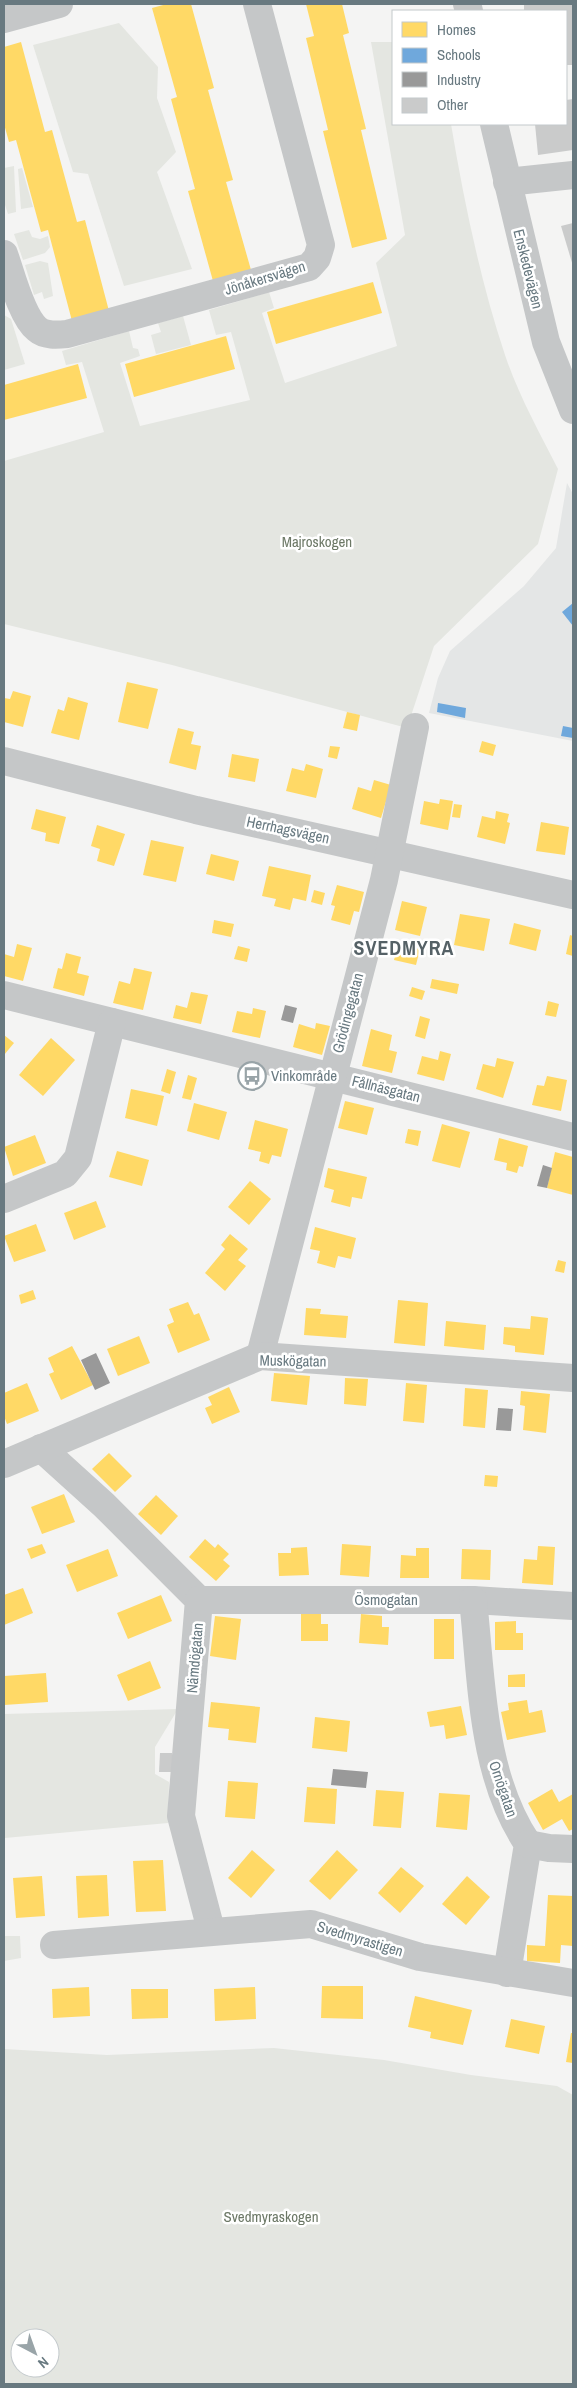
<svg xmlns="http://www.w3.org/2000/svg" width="577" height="2388" font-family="'Archivo Narrow',sans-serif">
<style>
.built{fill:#e4e6e6}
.green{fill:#e4e6e1;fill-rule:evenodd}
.homes{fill:#ffd966}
.schools{fill:#6fa8dc}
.industry{fill:#999}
.building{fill:#cacbcb}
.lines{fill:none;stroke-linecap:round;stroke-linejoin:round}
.minor{stroke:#c5c7c8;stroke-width:28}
.labels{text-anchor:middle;stroke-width:5;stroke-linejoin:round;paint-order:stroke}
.street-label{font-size:15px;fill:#687980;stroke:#fff}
.park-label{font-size:15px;fill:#6c7866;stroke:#fff}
.poi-label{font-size:15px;fill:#687980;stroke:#fff;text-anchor:start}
.district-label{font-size:20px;font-weight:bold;letter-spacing:1px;fill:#556166;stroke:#fff}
</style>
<rect width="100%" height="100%" fill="#f4f4f3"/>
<!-- built -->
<path class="built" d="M567 483 573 494V741L429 713 438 678 450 651 524 586 556 548Z"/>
<!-- green -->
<g class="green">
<path d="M119 23 158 67 157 98 176 152 157 172 192 269 124 286 88 174 73 172 33 45Z"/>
<path d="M371 42H393V124H451C464 201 480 280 505 355 518 394 539 432 558 469L538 544 434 646 407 728 172 665 4 624V461L104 432 82 362 66 365 62 351 129 331 133 348 138 349 140 356 120 363 140 426 250 400 231 332 216 335 209 310 269 292 274 308 262 313 285 383 397 346 376 263 405 235Z"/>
<path d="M14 166 16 212 8 214 4 202V168Z"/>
<path d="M22 168 33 207 21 209 18 169Z"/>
<path d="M29 230 32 237 40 239 48 236 50 247 45 253 23 260 14 234Z"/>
<path d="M40 261 48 263 53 296 44 299 42 292 34 295 25 265Z"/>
<path d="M4 315 11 319 25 364 4 370Z"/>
<path d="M183 316 191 345 156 354 151 335 161 332 158 323Z"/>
<path d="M178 1709 155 1747V1774L169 1782 168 1823 5 1838 4 1841V1714Z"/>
<path d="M4 1936H20L21 1958 4 1961Z"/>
<path d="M274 2048 384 2060 471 2075 557 2086 573 2095V2384H4V2049L107 2055ZM20 2338H50V2368H20Z"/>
</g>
<!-- homes -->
<g class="homes">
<path d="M167 4H191L214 88 208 90 233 180 226 182 251 270 213 281 188 191 195 189 171 99 177 97 152 8Z"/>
<path d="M306 4H342L349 33 343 35 366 129 361 130 387 239 352 248 323 131 328 130 306 38 314 36Z"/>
<path d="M21 42 45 132 52 130 77 222 85 220 109 311 72 321 48 230 41 232 16 140 9 142 4 124V47Z"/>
<path d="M373 282 382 313 276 344 267 312Z"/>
<path d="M226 336 235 369 134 397 125 364Z"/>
<path d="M78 364 87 398 4 420V385Z"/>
<path d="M127 682 158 689 148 729 118 722Z"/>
<path d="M13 691 31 696 23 727 4 722V698L10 699Z"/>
<path d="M68 697 88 703 79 740 51 733 58 709 64 711Z"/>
<path d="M347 712 360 715 357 731 343 728Z"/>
<path d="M178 728 194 732 191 744 201 746 196 770 169 763Z"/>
<path d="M482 741 496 745 493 756 479 752Z"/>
<path d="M330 746 340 747 337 759 328 757Z"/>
<path d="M232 754 259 759 255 782 228 777Z"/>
<path d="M306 764 323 769 316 798 286 791 292 768 304 771Z"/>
<path d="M374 780 391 785 381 818 352 809 358 787 371 791Z"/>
<path d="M440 799 453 801 448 830 420 824 424 801 439 804Z"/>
<path d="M454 804 462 805 460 818 452 817Z"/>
<path d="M36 809 66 817 59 844 45 841 46 833 31 829Z"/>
<path d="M496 811 509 814 507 822 510 823 505 844 477 837 482 816 495 819Z"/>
<path d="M541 822 569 827 565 855 536 851Z"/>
<path d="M97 825 125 834 114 866 97 861 100 849 91 846Z"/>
<path d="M151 840 184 847 176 882 143 875Z"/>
<path d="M211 854 239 861 234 881 206 874Z"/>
<path d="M269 866 311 875 306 901 293 898 290 910 274 906 276 899 262 896Z"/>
<path d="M337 885 364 892 359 912 354 911 350 925 331 920 335 906 331 905Z"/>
<path d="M314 890 325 893 322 905 311 902Z"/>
<path d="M402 901 427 907 420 936 395 930Z"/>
<path d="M460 914 490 919 484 951 454 945Z"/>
<path d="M214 920 234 924 231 937 212 933Z"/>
<path d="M514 923 541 930 536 951 509 944Z"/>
<path d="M570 935 573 936V956L566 954Z"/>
<path d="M17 944 32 948 23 981 4 976V954L14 957Z"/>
<path d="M398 944 420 949 416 965 394 960Z"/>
<path d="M238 946 250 949 247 962 234 959Z"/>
<path d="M66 953 81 957 77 973 89 976 84 996 53 988 58 968 62 969Z"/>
<path d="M134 968 152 972 143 1010 113 1003 119 981 130 984Z"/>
<path d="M432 979 459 984 457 994 430 988Z"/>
<path d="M412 987 425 991 422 1000 409 996Z"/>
<path d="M191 992 208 995 201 1024 173 1018 176 1005 187 1008Z"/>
<path d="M548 1001 559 1004 556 1017 545 1015Z"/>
<path d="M253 1008 266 1011 260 1038 232 1032 237 1011 252 1014Z"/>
<path d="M420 1016 430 1019 425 1039 415 1036Z"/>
<path d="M316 1023 330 1026 322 1055 293 1047 299 1024 315 1029Z"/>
<path d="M371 1029 392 1035 389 1050 397 1052 392 1073 362 1066Z"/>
<path d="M4 1035 14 1043 4 1055Z"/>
<path d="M51 1038 75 1060 43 1096 19 1075Z"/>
<path d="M440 1051 451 1054 444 1081 417 1074 422 1056 438 1060Z"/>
<path d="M497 1058 514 1062 503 1098 476 1089 483 1064 495 1067Z"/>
<path d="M167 1069 176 1072 170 1094 161 1091Z"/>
<path d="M188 1075 197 1078 191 1100 182 1098Z"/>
<path d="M547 1076 567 1080 561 1111 532 1105 537 1085 544 1086Z"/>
<path d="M131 1089 164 1096 157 1126 125 1118Z"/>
<path d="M345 1101 374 1108 367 1135 338 1128Z"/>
<path d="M194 1103 227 1112 219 1140 187 1131Z"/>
<path d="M255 1120 288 1129 281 1157 272 1155 269 1164 259 1161 261 1152 248 1149Z"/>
<path d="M442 1124 470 1132 460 1168 432 1161Z"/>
<path d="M408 1129 421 1131 418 1146 405 1143Z"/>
<path d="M35 1135 46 1163 13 1176 4 1147Z"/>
<path d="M499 1138 528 1146 523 1167 519 1166 517 1173 506 1170 507 1163 494 1160Z"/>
<path d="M117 1151 149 1160 142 1186 109 1177Z"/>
<path d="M555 1152 573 1157V1195L547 1188Z"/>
<path d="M328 1168 367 1177 362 1199 352 1197 350 1207 331 1202 334 1190 324 1187Z"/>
<path d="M250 1181 271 1199 249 1225 228 1207Z"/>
<path d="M96 1201 106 1227 74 1240 64 1213Z"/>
<path d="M36 1224 46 1251 14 1262 4 1236Z"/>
<path d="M315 1227 356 1238 351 1259 338 1256 335 1268 317 1263 320 1251 310 1249Z"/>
<path d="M230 1234 248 1249 238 1260 246 1266 225 1291 205 1273 225 1249 221 1245Z"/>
<path d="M558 1260 566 1262 564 1273 555 1271Z"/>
<path d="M33 1290 36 1299 21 1304 19 1295Z"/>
<path d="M398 1300 428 1303 425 1346 394 1343Z"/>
<path d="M188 1302 194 1315 199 1313 210 1340 178 1353 167 1325 174 1322 169 1309Z"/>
<path d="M306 1308 321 1309 320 1314 348 1316 346 1338 304 1335Z"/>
<path d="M531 1316 548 1318 544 1355 515 1352V1346L503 1344 504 1327 530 1329Z"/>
<path d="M446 1321 486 1325 484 1350 444 1346Z"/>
<path d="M139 1336 150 1363 118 1376 107 1349Z"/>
<path d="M72 1346 93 1385 61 1400 49 1374 54 1372 48 1358Z"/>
<path d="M274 1373 310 1376 307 1405 271 1401Z"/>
<path d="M345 1378 368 1379 366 1406 344 1404Z"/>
<path d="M27 1383 39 1411 7 1424 4 1416V1393Z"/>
<path d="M406 1383 427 1385 424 1423 403 1421Z"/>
<path d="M229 1387 240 1412 212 1424 205 1408 212 1405 208 1397Z"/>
<path d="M465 1388 488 1390 485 1428 463 1426Z"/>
<path d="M521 1391 550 1394 546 1433 523 1430 525 1406 520 1405Z"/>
<path d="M109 1453 132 1476 115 1492 92 1469Z"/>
<path d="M485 1475 498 1476 497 1487 484 1486Z"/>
<path d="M64 1494 75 1522 42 1534 31 1507Z"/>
<path d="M156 1495 178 1516 161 1535 138 1514Z"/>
<path d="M205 1539 215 1548 218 1544 229 1554 223 1560 230 1566 216 1581 189 1557Z"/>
<path d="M42 1544 46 1553 31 1559 27 1549Z"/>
<path d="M342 1544 371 1546 369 1577 340 1575Z"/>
<path d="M538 1546 555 1547 553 1585 522 1583 524 1559 537 1560Z"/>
<path d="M307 1547 309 1575 279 1576 278 1553H291V1548Z"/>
<path d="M416 1548H429V1578H400L401 1555 416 1556Z"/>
<path d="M108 1549 118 1576 77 1592 66 1565Z"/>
<path d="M462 1549 491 1550 490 1580 461 1579Z"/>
<path d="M23 1588 33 1613 4 1625V1595Z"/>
<path d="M161 1595 172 1621 128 1639 117 1613Z"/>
<path d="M301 1614H321V1624H328V1641H301Z"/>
<path d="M361 1614 382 1616V1627H389L388 1645 359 1643Z"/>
<path d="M215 1616 241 1619 236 1660 210 1656Z"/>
<rect x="434" y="1619" width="20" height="40"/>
<path d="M516 1621V1633H523V1650H495V1622Z"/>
<path d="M150 1661 161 1688 128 1701 117 1675Z"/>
<path d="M46 1673 48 1702 4 1705V1676Z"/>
<path d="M525 1674V1687H508V1675Z"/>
<path d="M527 1700 529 1713 542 1710 546 1732 507 1740 501 1712 509 1710 508 1703Z"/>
<path d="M211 1702 260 1707 256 1743 228 1740 229 1729 208 1727Z"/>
<path d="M461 1706 467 1735 446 1739 444 1725 430 1727 427 1712Z"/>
<path d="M315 1717 350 1721 347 1752 312 1748Z"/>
<path d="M228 1781 258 1783 255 1819 225 1817Z"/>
<path d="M307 1787 337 1789 335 1824 304 1822Z"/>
<path d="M552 1789 559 1802 573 1794V1829L569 1831 562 1819 543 1830 528 1803Z"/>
<path d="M376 1790 404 1792 401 1828 373 1826Z"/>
<path d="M439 1793 470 1795 467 1830 436 1827Z"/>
<path d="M252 1850 275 1870 251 1898 228 1878Z"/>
<path d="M337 1850 358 1870 330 1900 309 1881Z"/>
<path d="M163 1860 166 1911 136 1912 133 1861Z"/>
<path d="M401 1867 424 1886 400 1913 378 1893Z"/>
<path d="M107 1875 109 1916 78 1918 76 1876Z"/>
<path d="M42 1876 45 1916 16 1918 13 1878Z"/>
<path d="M467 1876 490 1897 466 1925 442 1904Z"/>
<path d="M548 1895 573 1896V1946L561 1945 560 1963 527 1961V1945L545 1946Z"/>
<path d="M322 1986H363V2019L321 2018Z"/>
<path d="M89 1987 90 2016 53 2018 52 1989Z"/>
<path d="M255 1987 256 2019 215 2021 214 1989Z"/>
<path d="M131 1989H168V2018L132 2019Z"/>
<path d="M415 1996 472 2010 463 2045 430 2038 431 2032 408 2027Z"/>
<path d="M511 2019 545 2026 539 2054 505 2047Z"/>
<path d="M571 2033H573V2063L566 2062Z"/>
</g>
<!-- schools -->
<g class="schools">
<path d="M573 603V626L562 612Z"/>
<path d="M438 703 466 708 465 718 437 712Z"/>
<path d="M563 726 573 728V738L561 736Z"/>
</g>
<!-- industry -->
<g class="industry">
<path d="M285 1005 297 1008 293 1023 281 1020Z"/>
<path d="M543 1165 552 1168 547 1188 537 1186Z"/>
<path d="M96 1353 110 1383 95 1390 81 1360Z"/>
<path d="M498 1408 513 1409 511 1431 496 1430Z"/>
<path d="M333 1769 368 1772 366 1788 331 1785Z"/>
</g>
<!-- building -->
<g class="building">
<path d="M524 4H572L573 65H566V11H524Z"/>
<path d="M573 99V150L538 155 535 124H566V100Z"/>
<path d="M573 223V266L561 226Z"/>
<path d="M160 1753H172V1772H159Z"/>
</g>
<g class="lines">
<!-- minor -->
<g class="minor">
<path d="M467 4 469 11"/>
<path d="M4 19 59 4"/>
<path d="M494 124 546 342 573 410"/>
<path d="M507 182 573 175"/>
<path d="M4 254C11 273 21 316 37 329 45 336 57 335 67 334L309 267 317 258 321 245 257 4"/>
<path d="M4 761 196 810 573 895"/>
<path d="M4 995 573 1137"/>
<path d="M4 1199 65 1174 78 1158 112 1022"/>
<path d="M260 1356 384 880 415 727"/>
<path d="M41 1448 104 1505 199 1600 181 1816 211 1930"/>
<path d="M4 1464 260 1356 573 1378"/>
<path d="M199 1600H473L573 1606"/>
<path d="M473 1600C482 1681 481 1775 528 1844L507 1973"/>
<path d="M528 1844 549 1848 573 1849"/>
<path d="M54 1945 311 1924 420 1957 573 1983"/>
</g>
</g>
<!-- icons -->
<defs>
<symbol id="bus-ring" viewBox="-11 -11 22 22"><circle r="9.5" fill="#fff" stroke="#99a4a8" stroke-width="1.5"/><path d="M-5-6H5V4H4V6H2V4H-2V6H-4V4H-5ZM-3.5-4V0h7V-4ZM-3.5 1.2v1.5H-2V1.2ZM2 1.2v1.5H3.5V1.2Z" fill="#99a4a8"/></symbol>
</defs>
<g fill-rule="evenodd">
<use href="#bus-ring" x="236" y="1060" width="32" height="32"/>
</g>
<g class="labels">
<!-- street labels -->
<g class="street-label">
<text transform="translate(528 269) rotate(76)" y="5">Enskedevägen</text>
<text transform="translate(265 278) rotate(-17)" y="5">Jönåkersvägen</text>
<text transform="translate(288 830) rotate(12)" y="5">Herrhagsvägen</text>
<text transform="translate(348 1013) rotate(-75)" y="5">Grödingegatan</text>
<text transform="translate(386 1089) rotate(14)" y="5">Fållnäsgatan</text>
<text transform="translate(293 1361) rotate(1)" y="5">Muskögatan</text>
<text x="386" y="1605">Ösmogatan</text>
<text transform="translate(195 1658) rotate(-85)" y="5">Nämdögatan</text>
<text transform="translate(503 1789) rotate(71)" y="5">Ornögatan</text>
<text transform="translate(360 1939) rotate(17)" y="5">Svedmyrastigen</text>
</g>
<!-- park labels -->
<g class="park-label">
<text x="317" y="547">Majroskogen</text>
<text x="271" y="2222">Svedmyraskogen</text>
</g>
<!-- poi labels -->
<g class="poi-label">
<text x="271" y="1081">Vinkområde</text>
</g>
<!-- district labels -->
<g class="district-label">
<text x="404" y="955">SVEDMYRA</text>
</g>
</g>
<!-- border -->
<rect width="577" height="2388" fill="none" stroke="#687980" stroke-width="10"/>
<!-- legend -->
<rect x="392" y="10" width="175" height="115" fill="#ffffff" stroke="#c3c9cc"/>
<rect x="402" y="22" width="25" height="15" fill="#ffd966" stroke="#c3c9cc"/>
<text x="437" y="35" font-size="15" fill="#687980">Homes</text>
<rect x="402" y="48" width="25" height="15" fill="#6fa8dc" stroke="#c3c9cc"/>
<text x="437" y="60" font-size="15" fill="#687980">Schools</text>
<rect x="402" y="72" width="25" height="15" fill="#999999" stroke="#c3c9cc"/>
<text x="437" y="85" font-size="15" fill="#687980">Industry</text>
<rect x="402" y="98" width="25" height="15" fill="#cacbcb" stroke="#c3c9cc"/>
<text x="437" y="110" font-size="15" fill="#687980">Other</text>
<!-- north arrow -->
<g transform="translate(35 2353) rotate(139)"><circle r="24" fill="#ffffff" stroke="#c3c9cc"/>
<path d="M0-4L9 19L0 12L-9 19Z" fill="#99a4a8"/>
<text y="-8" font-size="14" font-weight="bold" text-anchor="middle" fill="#687980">N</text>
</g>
</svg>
